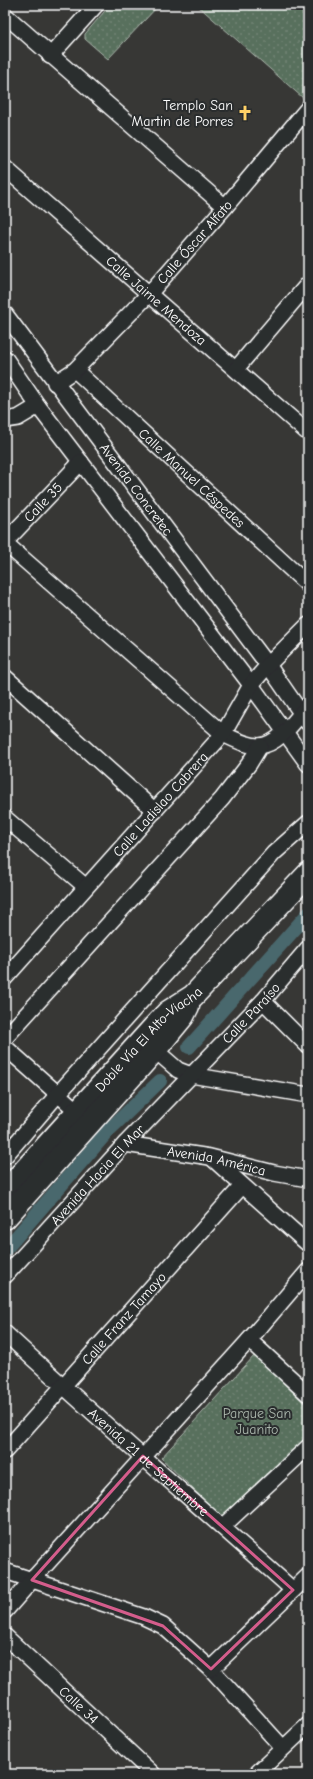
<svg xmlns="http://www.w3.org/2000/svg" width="313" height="1779" font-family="'Comic Neue',sans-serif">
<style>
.park{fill:url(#park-dots);stroke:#acb8ae}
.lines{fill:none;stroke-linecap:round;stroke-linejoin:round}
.canal{stroke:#4a686d;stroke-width:14}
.minor-casing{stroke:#fff;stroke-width:18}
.highway-casing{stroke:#fff;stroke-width:25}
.minor{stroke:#2a2d2e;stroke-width:15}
.highway{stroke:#2a2d2e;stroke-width:22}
.marked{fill:none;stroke:#d45d8c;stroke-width:3;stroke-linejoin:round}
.labels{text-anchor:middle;stroke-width:4;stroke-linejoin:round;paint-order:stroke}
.poi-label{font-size:14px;fill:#fff;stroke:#2a2d2e;text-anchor:end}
.street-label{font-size:14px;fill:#fff;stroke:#2a2d2e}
.park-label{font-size:14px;fill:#acb8ae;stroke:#2a2d2e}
</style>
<defs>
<pattern id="park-dots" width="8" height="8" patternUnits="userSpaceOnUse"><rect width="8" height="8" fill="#59705d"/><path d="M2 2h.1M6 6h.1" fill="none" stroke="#728575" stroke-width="1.8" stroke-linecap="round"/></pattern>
</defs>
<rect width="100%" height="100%" fill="#373735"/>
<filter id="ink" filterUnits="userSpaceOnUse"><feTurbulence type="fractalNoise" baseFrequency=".025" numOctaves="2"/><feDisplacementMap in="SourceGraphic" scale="8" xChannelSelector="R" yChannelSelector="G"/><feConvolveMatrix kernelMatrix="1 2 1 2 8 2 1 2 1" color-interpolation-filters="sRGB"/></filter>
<g filter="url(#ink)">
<!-- park -->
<g class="park">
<path d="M110 5H159L108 59 85 39V34Z"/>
<path d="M197 5H308V97L303 98Z"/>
<path d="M255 1355 308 1407V1437L223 1518 161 1458Z"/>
</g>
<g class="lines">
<!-- canal -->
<g class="canal">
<path d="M189 1047 308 914"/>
<path d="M5 1250 110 1129 160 1081"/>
</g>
<defs>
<g id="minor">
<path d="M5 15 225 207"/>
<path d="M50 56 96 5"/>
<path id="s1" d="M5 168 308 433"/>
<path id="s2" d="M5 314 268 665 308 723"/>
<path d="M5 358 38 406 251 685 308 764"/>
<path d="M236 369 308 284"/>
<path id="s3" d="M75 370 308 585"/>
<path id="s4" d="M55 383 75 370 148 295 225 207 308 108"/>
<path d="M5 420 18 418 38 406"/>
<path id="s5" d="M5 542 81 462"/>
<path d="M5 543 223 734C234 739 246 746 259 746 279 745 296 719 308 705"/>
<path d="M5 677 155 811"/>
<path d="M5 818 86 887"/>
<path id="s6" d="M5 978 223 734 251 685 268 665 308 625"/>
<path d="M263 1001 308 1046"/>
<path d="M5 1038 222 799 249 764 260 746"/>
<path d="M5 1047 77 1111"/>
<path d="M155 1050 178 1070 191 1075 308 1095"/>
<path id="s7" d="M125 1144 210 1157 274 1173 308 1179"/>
<path d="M5 1156 58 1094 274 853 308 823"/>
<path d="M212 1158 308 1244"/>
<path id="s8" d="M5 1276 125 1144 263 1001 308 948"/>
<path id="s9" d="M5 1333C99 1420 197 1504 293 1590"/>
<path d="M249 1340 308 1394"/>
<path id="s10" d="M5 1451 242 1186"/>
<path d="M222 1527 308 1447"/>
<path d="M5 1571 144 1617 163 1626 211 1669 283 1748"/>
<path d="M5 1611 32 1580 249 1340 308 1271"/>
<path id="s11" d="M5 1636 153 1774"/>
<path d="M211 1669 308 1576"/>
<path d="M256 1774 308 1725"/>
</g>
<g id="highway">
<path id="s12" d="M5 1192 154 1027 168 1012 193 996 308 874"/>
<path d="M5 1218 155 1050 183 1016 188 1006"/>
</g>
</defs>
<!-- minor casing -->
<use href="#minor" class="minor-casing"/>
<!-- highway casing -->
<use href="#highway" class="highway-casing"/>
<!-- minor -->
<use href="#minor" class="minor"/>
<!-- highway -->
<use href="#highway" class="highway"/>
</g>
</g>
<!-- marked area -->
<path class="marked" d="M143 1456 293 1590 211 1669 163 1626 32 1580Z"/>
<!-- icons -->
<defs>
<symbol id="church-bare" viewBox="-9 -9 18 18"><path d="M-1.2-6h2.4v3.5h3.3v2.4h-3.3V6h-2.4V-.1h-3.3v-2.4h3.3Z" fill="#ffd166" stroke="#2a2d2e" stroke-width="2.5" paint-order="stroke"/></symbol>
</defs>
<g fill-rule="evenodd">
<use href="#church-bare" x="234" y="102" width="22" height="22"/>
</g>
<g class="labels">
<!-- poi labels -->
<g class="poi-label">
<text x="233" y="110">Templo San<tspan x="233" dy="16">Martin de Porres</tspan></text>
</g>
<!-- street labels -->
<g class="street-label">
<text dy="5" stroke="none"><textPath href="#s4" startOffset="199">Calle Óscar Alfato</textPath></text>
<text dy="5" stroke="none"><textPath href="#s1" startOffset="201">Calle Jaime Mendoza</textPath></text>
<text dy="5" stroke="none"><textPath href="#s3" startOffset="159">Calle Manuel Céspedes</textPath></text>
<text dy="5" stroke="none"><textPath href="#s2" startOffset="219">Avenida Concretec</textPath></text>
<text dy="5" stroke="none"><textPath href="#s5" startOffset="55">Calle 35</textPath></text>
<text dy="5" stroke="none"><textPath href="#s6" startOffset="233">Calle Ladislao Cabrera</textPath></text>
<text dy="5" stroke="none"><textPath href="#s8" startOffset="360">Calle Paraíso</textPath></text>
<text dy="5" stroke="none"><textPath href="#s12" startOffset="210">Doble Vía El Alto-Viacha</textPath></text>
<text dy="5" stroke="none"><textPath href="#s7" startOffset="93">Avenida América</textPath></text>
<text dy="5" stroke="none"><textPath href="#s8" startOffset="137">Avenida Hacia El Mar</textPath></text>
<text dy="5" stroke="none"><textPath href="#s10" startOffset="178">Calle Franz Tamayo</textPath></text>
<text dy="5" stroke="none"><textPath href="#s9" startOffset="193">Avenida 21 de Septiembre</textPath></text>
<text dy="5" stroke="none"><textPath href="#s11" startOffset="101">Calle 34</textPath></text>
</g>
<!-- park labels -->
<g class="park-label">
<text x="257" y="1418">Parque San<tspan x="257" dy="16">Juanito</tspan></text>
</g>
</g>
<!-- margin -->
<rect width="313" height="1779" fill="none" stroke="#2a2d2e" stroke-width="20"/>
<rect x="10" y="10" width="293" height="1759" fill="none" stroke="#fff" stroke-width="1.5" filter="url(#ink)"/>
</svg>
